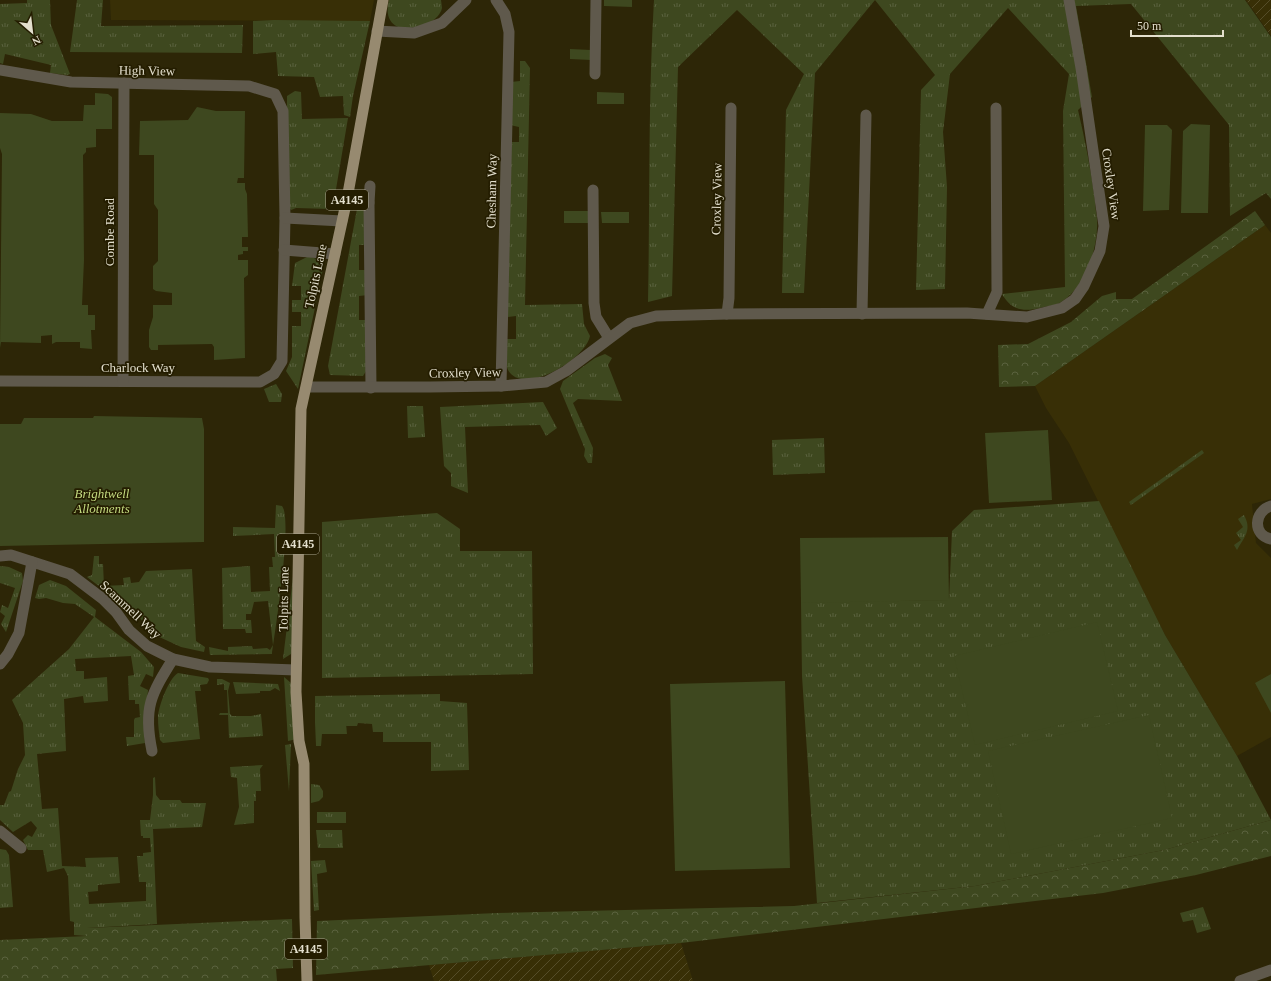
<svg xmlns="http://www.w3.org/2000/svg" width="1271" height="981" font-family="Georgia,serif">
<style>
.built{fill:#382f06}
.industrial{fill:url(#industrial-furrows)}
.grass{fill:url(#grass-tufts)}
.forest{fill:url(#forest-crowns)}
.garden{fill:#3e481f}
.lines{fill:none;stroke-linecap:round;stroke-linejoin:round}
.minor{stroke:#5f594c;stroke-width:11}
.primary{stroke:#978a70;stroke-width:11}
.labels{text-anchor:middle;stroke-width:3.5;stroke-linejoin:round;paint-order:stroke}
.shield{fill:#241d00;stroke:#aaa590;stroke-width:1}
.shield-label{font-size:12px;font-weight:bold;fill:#e3dfcd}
.street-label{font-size:13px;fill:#e3dfcd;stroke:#241d00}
.park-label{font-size:13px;font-style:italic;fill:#c3d97f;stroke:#241d00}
</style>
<defs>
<pattern id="industrial-furrows" width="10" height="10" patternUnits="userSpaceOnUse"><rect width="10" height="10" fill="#382f06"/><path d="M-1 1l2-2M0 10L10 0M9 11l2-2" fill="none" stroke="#554d29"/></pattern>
<pattern id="grass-tufts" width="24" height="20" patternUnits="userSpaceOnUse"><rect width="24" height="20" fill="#3e481f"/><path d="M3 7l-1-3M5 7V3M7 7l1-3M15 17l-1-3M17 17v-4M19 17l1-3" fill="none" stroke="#5a623e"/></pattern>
<pattern id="forest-crowns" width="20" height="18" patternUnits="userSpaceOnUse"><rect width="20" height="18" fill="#3e481f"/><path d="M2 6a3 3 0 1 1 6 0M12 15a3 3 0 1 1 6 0" fill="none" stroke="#5a623e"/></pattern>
</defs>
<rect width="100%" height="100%" fill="#2d2607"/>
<!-- built -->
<g class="built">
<path d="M110 0H374L370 21 111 20Z"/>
<path d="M1265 225 1271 233V499L1252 504 1256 543 1271 558V737L1237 756 1165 635 1069 443 1046 408 1035 386Z"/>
</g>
<!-- industrial -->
<g class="industrial">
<path d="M1246 0H1271V36Z"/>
<path d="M681 943 693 981H434L429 965Z"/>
</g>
<!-- grass -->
<g class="grass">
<path d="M27 0H50L51 25 70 74 67 75 50 73 51 65 5 54 3 64 0 63V4L27 3Z"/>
<path d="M77 0H103L101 26 243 25 242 53 70 52Z"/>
<path d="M389 0H441L442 8C437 31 378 43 389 0Z"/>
<path d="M654 0H1245L1271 37V199L1266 193 1230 216 1229 125 1131 4 1076 6 1092 97 1078 110C1085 140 1091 170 1095 201 1095 209 1098 219 1097 228 1096 254 1084 288 1061 302 1056 306 1046 306 1040 308 1023 312 1011 310 1002 294L1065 287 1063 111 1069 74 1008 8 950 74 943 132 947 187 945 289 916 290 921 90 935 75 875 0 815 73 804 293H782L786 110 804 74 737 10 678 67 672 296 648 302C650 201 648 101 654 0Z"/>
<path d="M274 20 370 21 353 96 350 117 344 115 343 96 320 97 314 77 278 76 276 52 253 54V21Z"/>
<path d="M520 61H525L530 68 525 305 582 304 584 324 590 336C586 359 523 397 508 370 504 362 506 348 506 339H516V316L507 317 511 142H519V127L510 125 511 82 520 81Z"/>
<path d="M295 91 301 92 302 119 348 118 333 207 331 209 296 208 291 210 287 205V96Z"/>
<path d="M359 208 364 211 368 245H359V270H368V295L359 296V320H368V368L363 376 330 375 328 366 357 209Z"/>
<path d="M309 256 321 261 323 269 298 389 286 371 292 357V326H301V312H292V300H301V286H292L295 263Z"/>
<path d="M605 354 612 358 608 365 622 401 578 399 573 403 593 448 592 463H588L584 456 585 449 560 389 563 381 595 358Z"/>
<path d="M276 384 282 394 281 402H269L264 389Z"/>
<path d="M543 402 557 428 546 436 540 425 465 427 468 493 451 486V473L444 466 440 407Z"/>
<path d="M407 406H423L425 437 408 438Z"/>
<path d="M824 438 825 473 773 475 772 440Z"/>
<path d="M1202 450 1204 453 1131 505 1129 502Z"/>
<path d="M1099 501 1165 635 1237 756 1271 820 1164 850 975 886 817 903 802 676 801 601 949 600 952 531 974 510Z"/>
<path d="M276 505 282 506C293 519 275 632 272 654L210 655 209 647 228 651V647L252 646 253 649 267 648 270 650 273 645 268 601 254 602 251 614H246V620H251L252 633H246L245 629H223L222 568 250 566 251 592 270 591 269 567H273L272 557H275L274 534 233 536V527L275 528Z"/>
<path d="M437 513 460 529V551H532L533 674 322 678V522Z"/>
<path d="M1244 515C1252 530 1245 536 1237 550L1234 545 1241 540 1236 533 1243 527 1238 519Z"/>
<path d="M94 556H99V564H103L104 586 124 585 123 578 130 577 131 583 139 582 146 571 192 569 196 641 205 647 204 652 181 647 155 635 137 615 87 577 92 575Z"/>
<path d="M0 566 9 567 22 573 23 581 6 632 1 624 5 616 0 612 2 605 8 608 15 588 0 583Z"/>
<path d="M293 577V648L291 654 283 659Z"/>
<path d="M50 580 66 586 96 610 95 617 141 652 154 667 153 677 146 674 140 686 148 690 144 730 145 743 127 746 126 737H134V720L135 718 140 717 139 704H135V700H129L128 676 134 675 131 656 75 659 76 671H84V679L107 677 108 701 84 703 83 696 64 699 66 751 37 754 42 809 58 808 62 866 86 867 85 858 118 857 120 883 98 885V891L88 892 89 904 146 901V882H139L137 856H143V853L151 852 150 838H143V836H141L140 820H150L153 795V778L155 777 156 795 160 800H180L182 803H206L202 827 153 829 157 924 87 928V936L74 935V922L70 921 68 876 64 868 47 872 43 850H28L23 840 28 835 32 837 37 828 31 821 13 832 0 820V805H4L9 792 11 791 18 769 25 755 23 723 12 700 69 649 94 617 75 604 63 603 46 598 39 599 35 598 39 585Z"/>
<path d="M178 673 208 678 209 680 207 684 200 685 201 691H195L200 739 163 743 160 740C159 733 158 725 158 718 158 707 169 678 178 673Z"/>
<path d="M284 677 291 683 297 739 288 741Z"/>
<path d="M217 679H222L230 683 228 691 230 714 232 716H251L261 714 263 736 229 738 228 715H219L220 713H228L227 690H224V684L217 685Z"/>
<path d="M233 682 278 684 280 691 275 688 270 691H260V693L236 694Z"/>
<path d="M440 694V701L467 703 469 770 431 771V742H383V732H373L372 724 358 723 357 726H346V723H315V696Z"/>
<path d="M291 744 289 791 285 745Z"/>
<path d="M263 765 260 769 261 791H256V801H254V823L234 825 239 807 237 778 231 777 230 767Z"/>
<path d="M311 784 319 785 323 791V797L319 801 311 803Z"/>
<rect x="317" y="812" width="29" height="11"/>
<path d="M316 830H342L343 848H318Z"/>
<path d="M0 849 6 850 9 855 13 907 0 908Z"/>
<path d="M325 860 327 872 317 874 319 910 314 911 311 861Z"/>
<path d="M1203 907 1211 929 1197 933 1193 920 1183 922 1180 913Z"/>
</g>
<!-- forest -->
<g class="forest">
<path d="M1255 211 1265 225 1035 386 999 387 998 345 1028 344 1071 322 1102 296 1116 292V299H1132Z"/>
<path d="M1271 820V856L1196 875 1103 893 681 943 316 975 317 921 497 913 794 906 975 886 1164 850Z"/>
<path d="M292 919 293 968 276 969 277 981H0V940L87 936V928Z"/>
</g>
<!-- garden -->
<g class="garden">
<path d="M604 0H632V7L604 6Z"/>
<path d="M570 49 591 50V60L570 59Z"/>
<path d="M597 92 624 93V104H597Z"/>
<path d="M95 93 108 94 112 97V129H96V147L86 148V152L83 155 84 260 82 305H88V315H95V330H91L92 349 80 348V342H56L52 344V335L41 336V343L1 342 0 348 2 154 0 148V113L31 114 52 121H83L84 105H95Z"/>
<path d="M197 107 216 111H245L244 178H238L237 183H245V189L247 194 248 237H242V247H248V251H243V254L238 255V260H248V275L244 278 245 358 214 360V347L212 344 158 345V350H151L149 347V330L153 317V305H172V293L156 291 153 289V266L158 261V210L154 204V155H139L140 121 188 120Z"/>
<path d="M1191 124 1210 125 1208 213H1181L1183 131Z"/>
<path d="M1145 125H1167L1172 130 1169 210 1143 211Z"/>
<rect x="564" y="211" width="25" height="12"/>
<path d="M601 212H629V223H602Z"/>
<path d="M94 416 202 418 204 429V542L0 546V424H21L24 418H93Z"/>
<path d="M1048 430 1052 500 989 503 985 433Z"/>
<path d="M948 537 949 600 801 603 800 538Z"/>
<path d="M1097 622 1118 711 975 745 954 656Z"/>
<path d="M1271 674V713L1255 683Z"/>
<path d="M785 681 790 868 675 871 670 684Z"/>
<path d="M1149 715 1172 818 1011 854 988 751Z"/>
<path d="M315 723H346L347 734H322L321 746H316Z"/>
</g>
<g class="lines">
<!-- minor -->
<g class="minor">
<path d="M496 0 505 14 509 32 501 386"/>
<path d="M377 31 414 33 442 23 466 0"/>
<path d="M0 70 71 82 249 86 275 94 283 111 285 218 282 361 274 374 260 382 0 381"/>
<path d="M595 74 596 0"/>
<path d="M593 190 594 303 596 317 609 338"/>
<path d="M347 199 369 203 371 388"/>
<path d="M369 203 370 186"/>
<path d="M285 218 342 221"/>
<path d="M284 250 335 254"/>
<path d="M727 314 729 298 731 108"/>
<path d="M862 314 866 115"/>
<path d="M987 314 997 292 996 108"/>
<path d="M123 381 124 83"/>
<path d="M307 387H430L501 386 546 382 566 371 630 323 656 316 727 314 967 313 1027 317 1062 308 1075 299 1084 286 1100 251 1104 226 1081 68 1069 0"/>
<path d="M1271 506C1254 511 1252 535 1271 539"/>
<path d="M0 556 11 555 70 574 103 599 116 612 129 630 147 646 173 659 210 667 296 670"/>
<path d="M0 664 8 654 19 633 32 562"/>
<path d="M152 751C143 708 151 694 173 659"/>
<path d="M0 831 21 848"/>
<path d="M1240 981 1271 970"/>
</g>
<!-- primary -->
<path class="primary" d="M307 981 305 917 304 764 299 741 296 692 301 409 347 199 383 0"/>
</g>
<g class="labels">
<!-- shield labels -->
<g class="shield">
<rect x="326" y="190" width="42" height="20" rx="3"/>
<rect x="277" y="534" width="42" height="20" rx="3"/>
<rect x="285" y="939" width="42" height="20" rx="3"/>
</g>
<g class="shield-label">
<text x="347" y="204">A4145</text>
<text x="298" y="548">A4145</text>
<text x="306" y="953">A4145</text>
</g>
<!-- street labels -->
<g class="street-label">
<text transform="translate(147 70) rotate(1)" y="5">High View</text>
<text transform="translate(1112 184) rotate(82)" y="5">Croxley View</text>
<text transform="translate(491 191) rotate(-89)" y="5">Chesham Way</text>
<text transform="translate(716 199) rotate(-89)" y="5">Croxley View</text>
<text transform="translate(109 232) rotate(-90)" y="5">Combe Road</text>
<text transform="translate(315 276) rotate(-78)" y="5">Tolpits Lane</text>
<text x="138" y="372">Charlock Way</text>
<text transform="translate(465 372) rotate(-1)" y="5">Croxley View</text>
<text transform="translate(283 599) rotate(-89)" y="5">Tolpits Lane</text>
<text transform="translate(131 609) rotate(43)" y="5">Scammell Way</text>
</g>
<!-- park labels -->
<g class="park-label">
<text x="102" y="498">Brightwell<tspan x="102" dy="15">Allotments</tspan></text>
</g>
</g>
<!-- north arrow -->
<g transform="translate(32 32) rotate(152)" stroke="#241d00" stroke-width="3" paint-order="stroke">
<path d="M0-3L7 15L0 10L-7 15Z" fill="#e3dfcd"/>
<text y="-6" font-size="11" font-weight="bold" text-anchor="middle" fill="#e3dfcd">N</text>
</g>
<!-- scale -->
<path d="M1131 30v6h92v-6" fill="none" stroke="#e3dfcd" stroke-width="2"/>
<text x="1137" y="30" font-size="12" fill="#e3dfcd" stroke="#241d00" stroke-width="3" paint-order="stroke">50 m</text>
</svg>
